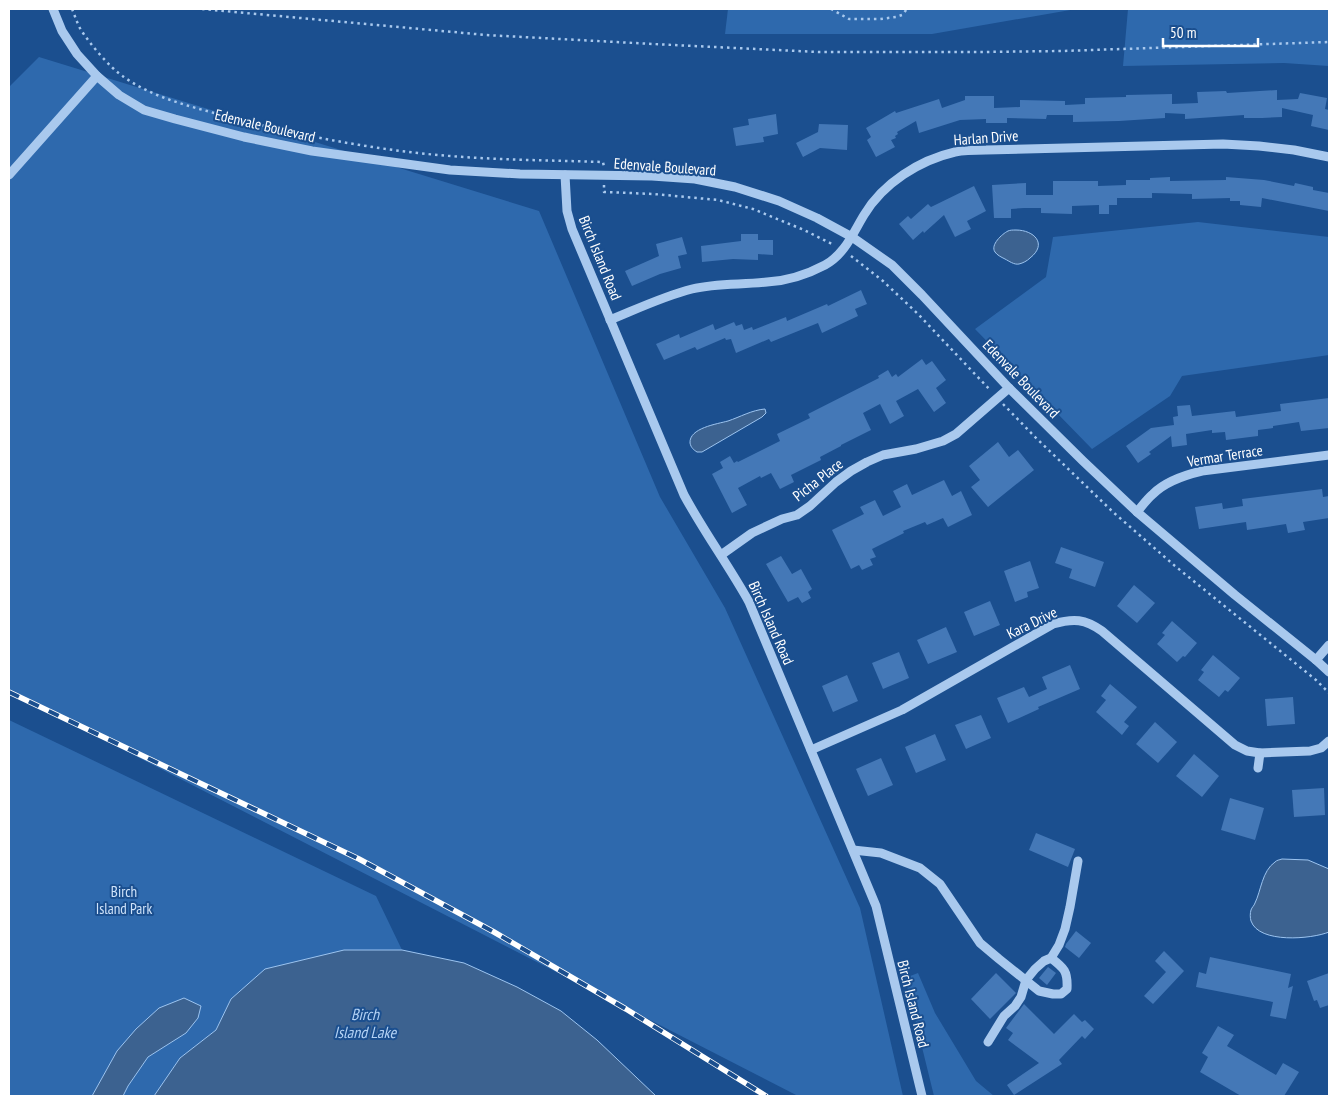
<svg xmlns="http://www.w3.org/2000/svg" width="1338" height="1105" font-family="'PT Sans Narrow',sans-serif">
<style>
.green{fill:#2e69ad}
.water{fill:#3c6290;stroke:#9cc4f0}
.building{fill:#4478b7}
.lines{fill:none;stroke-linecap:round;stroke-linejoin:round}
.path{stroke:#a9c9ee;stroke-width:2.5;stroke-dasharray:2.5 4;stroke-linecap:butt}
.minor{stroke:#a9c9ee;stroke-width:9}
.rail-casing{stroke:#fff;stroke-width:5.5}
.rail{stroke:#1b4f8f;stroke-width:4;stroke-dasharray:11;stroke-linecap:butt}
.labels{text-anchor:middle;stroke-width:4;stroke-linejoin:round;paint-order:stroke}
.street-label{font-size:15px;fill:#fff;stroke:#1b4f8f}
.park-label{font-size:15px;fill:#cfe3fa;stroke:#1b4f8f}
.water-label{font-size:16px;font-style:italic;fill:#b5d3f5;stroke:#1b4f8f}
</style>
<rect width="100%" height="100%" fill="#1b4f8f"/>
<!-- green -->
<g class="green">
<path d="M728 9H1076L932 34H725Z"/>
<path d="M1128 9H1329V66L1284 63 1123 66Z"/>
<path d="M39 57 539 211 660 497 725 608 860 908 903 1096H798L9 691V87Z"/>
<path d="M1198 222 1329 237V355L1182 376 1170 396 1092 449 975 329 1046 277 1053 237Z"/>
<path d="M9 720 376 896 402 950H344L231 999 216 1030 180 1058 154 1096H123L128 1086 148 1057 186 1033 117 1051 92 1096H9Z"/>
<path d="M918 973 935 1013 976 1081 994 1096H934L905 978Z"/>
</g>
<!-- water -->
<g class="water">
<path d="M1016 230C1034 230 1048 244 1030 258 1027 261 1023 263 1019 264 1014 265 1009 261 1005 259 1001 257 997 255 995 252 990 245 1002 234 1008 231 1010 230 1013 230 1016 230Z"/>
<path d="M765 409 766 413 762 417 702 452H697C694 450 691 448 690 443 689 428 717 424 728 421 740 417 752 410 765 409Z"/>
<path d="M1282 859 1308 860 1329 869V932C1312 939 1259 944 1251 921 1250 918 1250 913 1251 910 1252 907 1254 906 1255 903 1261 891 1262 871 1275 862 1277 860 1279 860 1282 859Z"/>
<path d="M344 950H402L464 963 517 987 561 1011 597 1040 656 1096H154L180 1058 216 1030 231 999 265 969Z"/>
<path d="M184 998 201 1006 198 1018 186 1033 148 1057 128 1086 123 1096H92L117 1051 136 1029 159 1008Z"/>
</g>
<!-- building -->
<g class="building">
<path d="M1277 90V100L1298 99 1300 93 1327 98 1325 109 1329 110V130L1311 126 1313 115 1282 108V117L1262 118H1244V115L1185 119V114L1165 113V118L1119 121 1073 122V115H1047L1046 119 1007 118V123H986V119L960 120 919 133 916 121 897 132 898 134 895 136 896 138 891 140 895 147 876 157 867 140 871 137 866 128 895 111 896 113 939 99 942 108 965 100V96H994V108L1020 107V100L1065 101V105L1085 104V98L1126 97V95L1172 94V104L1198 103 1197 92 1226 91 1227 93Z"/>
<path d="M776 114 778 134 763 137 764 142 736 146 733 128 749 125 748 119Z"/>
<path d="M819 124 848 125 847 150 820 148 803 157 796 143 818 132Z"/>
<path d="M1170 177V181L1226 180V177L1264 180 1294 186 1295 183 1313 187V190L1329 193V211L1262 198 1261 207 1240 205V201H1230V198L1192 199V194L1152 193V198H1117V205H1109V214H1099V205L1072 206V214L1041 213V208H1024L1011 209V218H994L992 185 1026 183V195H1053V181H1098V186L1126 185V180H1150V178Z"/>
<path d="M974 186 986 211 967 221 971 229 955 237 944 215 924 233 923 231 913 240 899 224 908 216 911 219 928 204 931 207Z"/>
<path d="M741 234H758V240H773V255L758 254V260L733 259 702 262 701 246 741 241Z"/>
<path d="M682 237 687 254 678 256 681 268 660 274 632 286 625 271 659 256 656 244Z"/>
<path d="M861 290 867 304 855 309 858 316 822 333 818 323 771 342 769 339 736 353 731 339 726 340 725 338 697 350 695 347 664 360 656 344 679 334 680 338 713 324 715 330 734 322 736 326 742 324 744 330 752 327 753 330 786 317 787 321 827 304 828 306Z"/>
<path d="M922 359 926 365 932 361 946 380 936 388 946 403 934 412 918 389 896 401 904 416 890 424 880 404 863 413 871 430 841 445V446L820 457 821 460 791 475 794 482 780 489 771 473 761 478 760 476 738 488 747 505 732 513 712 474 723 468 720 462 730 456 734 463 737 461 738 462 780 441 777 434 810 418 808 414 879 378 878 376 888 370 892 377 896 374 898 377Z"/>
<path d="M1329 398V428L1301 431 1299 422 1273 426V428L1258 430V436L1226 440 1225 432 1212 433V430L1186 434 1187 445 1172 447 1171 436 1149 452 1151 454 1138 463 1126 446 1151 428 1174 425 1173 417 1178 416 1177 406 1190 405 1192 416 1235 411 1236 417 1281 411 1280 404Z"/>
<path d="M998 442 1009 457 1018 450 1034 470 988 507 971 487 980 480 969 466Z"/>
<path d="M944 480 952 496 961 491 972 515 948 527 943 518 927 525 925 522 903 531 904 533 872 549 876 557 870 559 873 565 862 570 859 565 851 569 832 530 864 514 860 507 875 500 883 516 901 507 893 491 907 484 912 495Z"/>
<path d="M1322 489 1323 497 1329 496V518L1303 522 1305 530 1288 533 1286 524 1247 530 1246 522 1199 529 1195 507 1222 503 1223 509 1243 506 1242 499Z"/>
<path d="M1061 547 1104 562 1095 587 1069 578 1072 569 1055 563Z"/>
<path d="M781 556 792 574 801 569 812 589 808 592 811 598 802 603 798 597 788 602 766 564Z"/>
<path d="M1030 561 1039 588 1027 592 1028 597 1015 602 1004 571Z"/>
<path d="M1134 585 1155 603 1137 623 1117 606Z"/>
<path d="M990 601 1000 625 974 636 964 612Z"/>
<path d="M1172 621 1197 643 1185 657 1183 656 1177 662 1157 644 1165 635 1162 633Z"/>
<path d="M946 627 957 652 928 664 917 640Z"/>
<path d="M899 652 909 678 883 689 872 663Z"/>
<path d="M1213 655 1240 678 1228 692 1225 690 1219 697 1198 680 1204 672 1201 670Z"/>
<path d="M1070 665 1080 689 1038 707 1039 709 1008 723 997 698 1024 687 1029 697 1047 689 1042 677Z"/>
<path d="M847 675 858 701 833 712 822 686Z"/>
<path d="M1110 684 1137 707 1124 722 1129 726 1122 735 1096 712 1106 700 1101 696Z"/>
<path d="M1293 697 1295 724 1267 726 1265 699Z"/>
<path d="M981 715 991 738 966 749 955 725Z"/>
<path d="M1155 722 1177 742 1158 763 1136 744Z"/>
<path d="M935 734 946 760 916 773 905 747Z"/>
<path d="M1194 754 1219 776 1202 797 1176 776Z"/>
<path d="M881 758 893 785 868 796 856 769Z"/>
<path d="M1324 788 1325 815 1294 817 1292 790Z"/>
<path d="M1230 798 1264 808 1255 840 1221 830Z"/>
<path d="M1036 833 1075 849 1068 867 1029 850Z"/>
<path d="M1076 931 1091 943 1079 958 1065 947 1066 944Z"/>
<path d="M1164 951 1184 971 1153 1004 1144 996 1166 972 1155 961Z"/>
<path d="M1210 957 1291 974 1288 988 1293 986 1286 1019 1270 1016 1273 1002 1196 987 1199 972 1206 974Z"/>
<path d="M1048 967 1056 973 1047 985 1039 978Z"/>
<path d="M996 973 1016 993 990 1019 971 999Z"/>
<path d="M1329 973V1005L1320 1008 1317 1000 1314 1001 1307 981Z"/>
<path d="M1024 1004 1054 1034 1074 1014 1082 1022 1085 1020 1094 1029 1085 1039 1082 1036 1059 1060 1062 1064 1014 1095 1007 1085 1039 1063 1008 1040 1013 1033 1006 1028Z"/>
<path d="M1218 1026 1234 1035 1227 1046 1276 1075 1283 1063 1299 1072 1284 1096H1241L1200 1072 1208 1057 1202 1053Z"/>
</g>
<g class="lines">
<!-- path -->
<g class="path">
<path d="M72 9C75 16 77 23 81 30 90 44 110 68 124 77 155 99 193 107 229 117 291 133 354 146 418 153 480 160 542 160 603 162L604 167"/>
<path d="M202 9 486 35 653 44 818 52H981L1062 51 1329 42"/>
<path d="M831 9 849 19H880L896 17 902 15 907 9"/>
<path d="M604 185V192L654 194 718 200 753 209 804 230 834 245"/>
<path d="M851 256 883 281 918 314 991 391"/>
<path d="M1003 404 1036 438 1113 512 1175 566 1316 680 1329 693"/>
</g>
<!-- minor -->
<g class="minor">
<path d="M53 9 62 31 77 54 97 76 119 95 144 110 175 119 244 137 312 151 450 170 520 174 652 176 695 179 735 187 779 201 817 218 852 237 892 265 922 295 1009 388 1083 461 1137 512 1235 595 1316 660 1329 672"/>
<path d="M9 175 97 76"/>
<path d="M565 175 567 211 572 229 684 495C704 532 729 566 749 602L876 906 922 1096"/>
<path d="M610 320C637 309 664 296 692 289 717 283 742 285 767 282 786 281 808 274 825 265 845 254 853 233 864 215 883 183 920 160 955 152 965 150 976 150 986 150L1223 144 1259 146 1294 150 1329 157"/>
<path d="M1137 512C1142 506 1147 499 1153 494 1166 481 1185 475 1202 471L1329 455"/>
<path d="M721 555 752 533 782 519 797 515 810 506 836 482 851 471 867 462 883 455 916 449 943 441 956 434 1009 388"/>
<path d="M1316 660 1329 645"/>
<path d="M811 750 902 710 1053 624C1074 618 1085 619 1102 631L1235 745 1247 751 1260 753 1310 751 1321 748 1329 741"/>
<path d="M1258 768 1260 753"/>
<path d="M853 850 881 853 920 868 940 884 980 943 999 959 1039 991 1053 994H1061L1067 989C1068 971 1064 968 1051 958"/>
<path d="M988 1042 1004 1016 1015 1006 1021 997 1026 980 1035 969 1044 961 1051 958 1059 945 1065 929 1070 907 1078 861"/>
</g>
<defs>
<path id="rail" d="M9 692 359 859 494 932 626 1009 766 1096"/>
</defs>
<!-- rail casing -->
<use href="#rail" class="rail-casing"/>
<!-- rail -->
<use href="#rail" class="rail"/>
</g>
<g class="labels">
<!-- street labels -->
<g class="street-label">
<text transform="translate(265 126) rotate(13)" y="5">Edenvale Boulevard</text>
<text transform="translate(986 138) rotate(-4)" y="5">Harlan Drive</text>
<text transform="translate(665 167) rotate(4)" y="5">Edenvale Boulevard</text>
<text transform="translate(600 258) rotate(68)" y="5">Birch Island Road</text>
<text transform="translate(1021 379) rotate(46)" y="5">Edenvale Boulevard</text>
<text transform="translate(1225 456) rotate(-9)" y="5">Vermar Terrace</text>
<text transform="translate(818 480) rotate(-38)" y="5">Picha Place</text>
<text transform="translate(771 623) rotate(66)" y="5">Birch Island Road</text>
<text transform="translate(1032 623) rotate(-26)" y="5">Kara Drive</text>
<text transform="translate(913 1004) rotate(76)" y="5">Birch Island Road</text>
</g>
<!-- park labels -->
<g class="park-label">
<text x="124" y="897">Birch<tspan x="124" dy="17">Island Park</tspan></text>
</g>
<!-- water labels -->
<g class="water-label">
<text x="365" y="1020">Birch<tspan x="365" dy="18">Island Lake</tspan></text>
</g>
</g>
<!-- border -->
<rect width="1338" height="1105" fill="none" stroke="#ffffff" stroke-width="20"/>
<!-- scale -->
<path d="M1163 38v8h95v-8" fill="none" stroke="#ffffff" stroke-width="2.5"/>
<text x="1170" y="38" font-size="15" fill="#ffffff" stroke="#1b4f8f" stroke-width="4" paint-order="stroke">50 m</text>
</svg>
